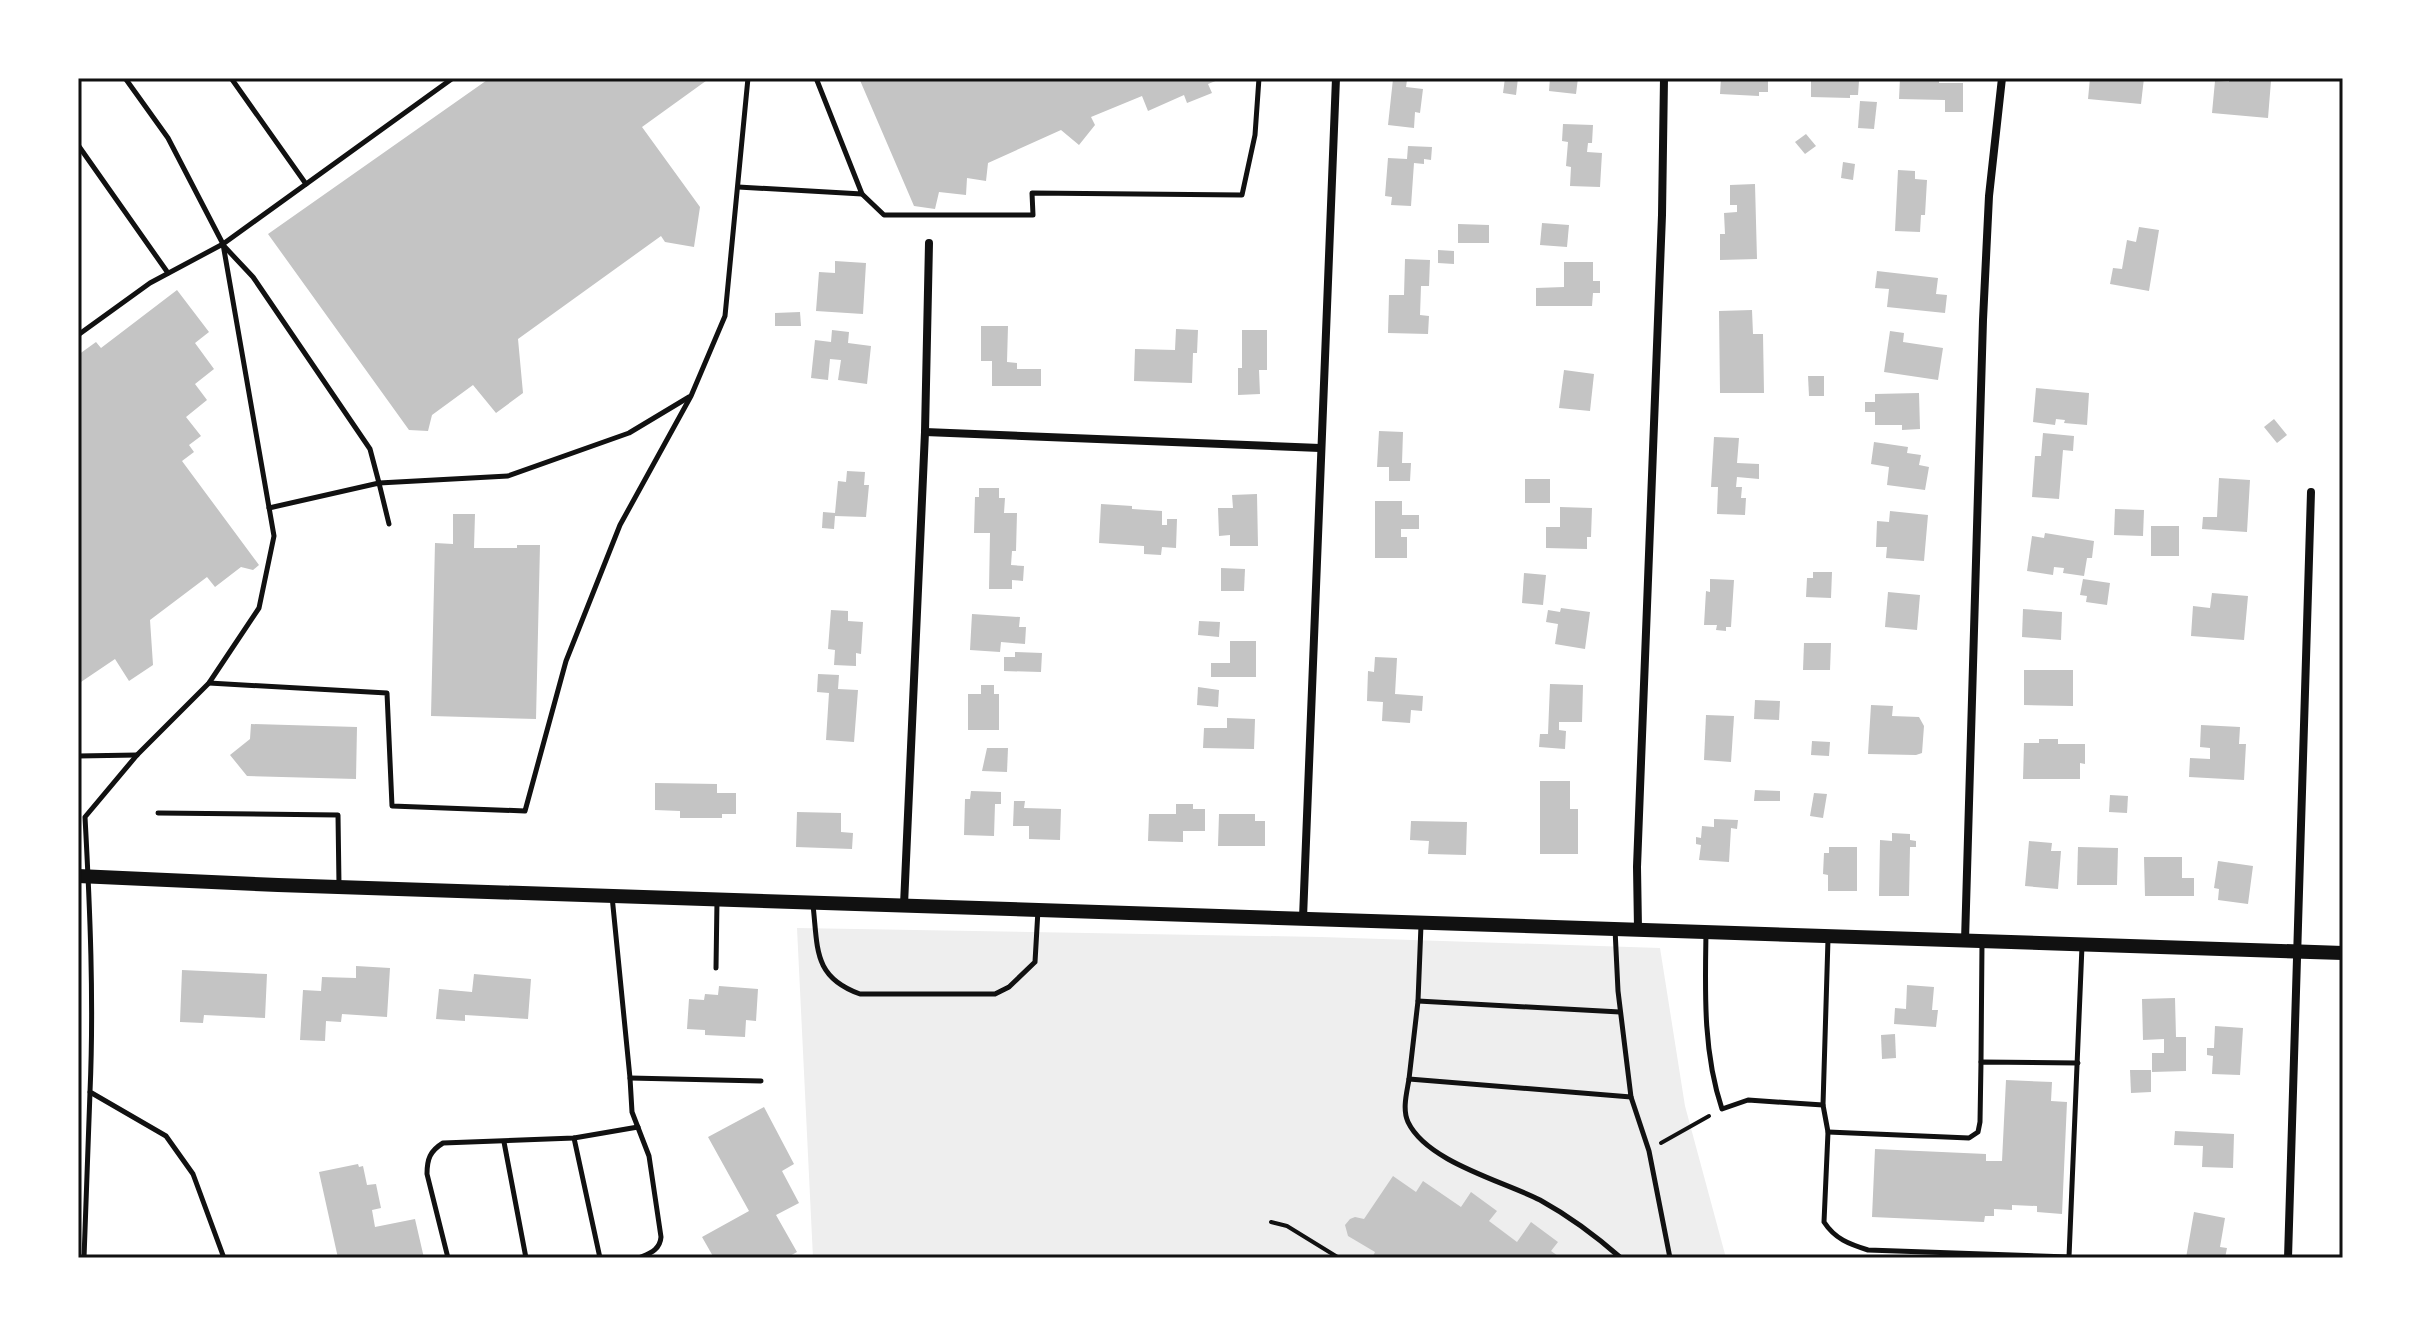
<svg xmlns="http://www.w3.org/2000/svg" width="2421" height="1336" font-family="Roboto,sans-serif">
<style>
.green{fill:#eee}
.building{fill:#c4c4c4}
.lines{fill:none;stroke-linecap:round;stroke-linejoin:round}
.path{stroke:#111;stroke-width:4}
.service{stroke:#111;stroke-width:5}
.minor{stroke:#111;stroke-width:8}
.secondary{stroke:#111;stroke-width:14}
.neatline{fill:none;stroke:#111;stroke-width:3}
</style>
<rect width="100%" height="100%" fill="#fff"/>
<!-- green -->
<path class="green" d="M797 928 1321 937 1660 948 1685 1106 1726 1258H813Z"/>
<!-- building -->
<g class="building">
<path d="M490 78H710L642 127 700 207 694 247 665 242 661 236 518 339 523 393 496 413 473 385 432 415 428 431 409 430 268 234Z"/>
<path d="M859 78H1223L1208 84 1212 93 1187 103 1184 95 1148 111 1142 96 1091 117 1095 125 1079 145 1061 130 988 163 986 181 967 178 966 195 939 192 935 209 914 206Z"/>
<path d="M1505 78H1518L1516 95 1503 93Z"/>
<path d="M1550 78H1578L1576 94 1549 91Z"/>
<path d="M1721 78 1768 80V92H1759V96L1720 94Z"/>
<path d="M1811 78H1849V81H1859L1858 95H1850V98L1811 97Z"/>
<path d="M1900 78H1939V83H1963V112H1945V100L1899 99Z"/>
<path d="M2090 78H2144L2141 104 2088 99Z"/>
<path d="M2229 78 2271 81 2268 118 2212 113 2215 81 2229 82Z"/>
<path d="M1393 79 1407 80 1406 87 1423 89 1420 113 1415 112 1414 128 1388 125Z"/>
<path d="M1860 101 1877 102 1874 129 1858 128Z"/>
<path d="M1563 124 1593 125 1592 143H1588L1587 152 1602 153 1600 187 1570 186 1571 167 1566 166 1568 142 1562 141Z"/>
<path d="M1806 134 1816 146 1805 154 1795 142Z"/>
<path d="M1408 146 1432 147 1431 160 1424 159V164L1414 163 1411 206 1391 205 1392 197 1385 196 1388 158 1407 159Z"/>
<path d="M1843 162 1855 164 1853 180 1841 178Z"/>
<path d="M1898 170 1915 171V179L1927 180 1925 215H1921L1920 232 1895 231Z"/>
<path d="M1755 184 1757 259 1720 260V234H1725L1724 213 1737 212V205H1730V185Z"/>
<path d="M1542 223 1569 225 1567 247 1540 245Z"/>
<path d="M1458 224 1489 225V243H1458Z"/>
<path d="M2139 227 2159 230 2149 291 2110 284 2113 268 2122 269 2127 240 2136 242Z"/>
<path d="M1438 250 1454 251V264L1438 263Z"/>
<path d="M1405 259 1430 260 1429 286H1421L1420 315 1429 316 1428 334 1388 333 1389 295H1404Z"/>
<path d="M835 261 866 263 863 314 816 311 819 272 835 273Z"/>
<path d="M1564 262H1593V281H1600V293H1593L1592 306H1536V288L1564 287Z"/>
<path d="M1877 271 1938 278 1936 294 1947 295 1945 313 1887 307 1889 289 1875 288Z"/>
<path d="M177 290 209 332 195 343 214 369 195 384 207 400 186 417 201 436 189 445 194 452 182 461 259 565 253 570 241 567 215 587 207 577 150 620 153 665 129 681 115 659 78 684V355L96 342 101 348Z"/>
<path d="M1752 310 1753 334H1763L1764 393H1720L1719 311Z"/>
<path d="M800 312 801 326H775V313Z"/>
<path d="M981 326H1008L1007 362 1017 363V369H1041V386H992V361H981Z"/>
<path d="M1176 329 1198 330 1197 353H1193L1192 383 1134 381 1135 349 1175 350Z"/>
<path d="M832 330 849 332 848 343 871 346 867 384 838 380 841 360 830 359 828 380 811 378 815 340 831 342Z"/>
<path d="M1242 330H1267V370H1259L1260 394 1238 395V368H1242Z"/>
<path d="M1890 331 1904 333 1903 342 1943 348 1938 380 1884 372Z"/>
<path d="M1564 370 1594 374 1590 411 1559 408Z"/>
<path d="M1808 376H1824V396H1809Z"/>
<path d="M2036 388 2089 393 2087 425 2064 423 2065 420 2056 419 2055 425 2033 422Z"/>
<path d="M1919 393 1920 429 1902 430V425H1875V412H1865V402H1875V394Z"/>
<path d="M2274 419 2287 435 2277 443 2264 427Z"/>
<path d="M1379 431 1403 432 1402 463H1411L1410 481H1389V467H1377Z"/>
<path d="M2043 433 2074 436 2073 451 2063 450 2059 499 2032 497 2035 456H2041Z"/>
<path d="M1714 437 1739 438 1737 463 1759 464V479L1737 477 1736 487H1742L1741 498H1746L1745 515 1717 514 1718 487H1711Z"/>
<path d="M1874 442 1908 447 1907 453 1921 455 1919 465 1929 467 1925 490 1887 485 1889 467 1871 464Z"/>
<path d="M847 471 865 472 864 485H869L866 517 835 516 834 529 822 528 823 512 835 513 838 481 846 482Z"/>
<path d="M2219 478 2250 480 2247 532 2202 529 2203 517H2217Z"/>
<rect x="1525" y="479" width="25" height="24"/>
<path d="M979 488H999V498H1005L1004 513H1017L1016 551H1012L1011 565 1024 566 1023 581 1012 580V589H989L990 533H974L975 497H979Z"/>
<path d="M1257 494 1258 546H1230V535L1219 536 1218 508H1233L1232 495Z"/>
<path d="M1375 501H1402V515H1419V529H1401V537H1407V558H1375Z"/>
<path d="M1101 504 1132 506V509L1162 511V525H1167V519H1177L1176 548 1162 547 1161 555 1144 554V546L1099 543Z"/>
<path d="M1560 507 1592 508 1591 537H1587V549L1546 548V527H1560Z"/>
<path d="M2115 509 2144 510 2143 536 2114 535Z"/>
<path d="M1890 511 1928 515 1924 561 1886 558 1887 547H1876L1877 521 1889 522Z"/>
<path d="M453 514H475L474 548H517V545H540L536 719 431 716 435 543 453 544Z"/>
<rect x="2151" y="526" width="28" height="30"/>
<path d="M2045 533 2094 541 2092 558H2087L2084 576 2063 573 2064 568 2054 567 2053 575 2027 571 2032 536 2044 538Z"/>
<path d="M1221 568 1245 569 1244 591H1221Z"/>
<path d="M1813 572H1832L1831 598 1806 597 1807 578H1813Z"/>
<path d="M1524 573 1546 575 1543 605 1522 603Z"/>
<path d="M1710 579 1734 580 1731 627H1726V631L1716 630 1717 625H1704L1706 591 1710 592Z"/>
<path d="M2083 579 2110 583 2107 605 2086 602 2087 596 2080 595Z"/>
<path d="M1888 592 1920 595 1917 630 1885 627Z"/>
<path d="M2212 593 2248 596 2244 640 2191 636 2193 606 2210 608Z"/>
<path d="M1561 608 1590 612 1585 649 1555 644 1558 624 1546 622 1548 610 1560 612Z"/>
<path d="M2023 609 2062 612 2061 640 2022 637Z"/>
<path d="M831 610 848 611V621L863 622 861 654 856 653V666L834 665 835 650 828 649Z"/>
<path d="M972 614 1020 617 1019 627H1026L1025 644 1001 642 1000 652 970 650Z"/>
<path d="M1199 621 1220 622 1219 637 1198 635Z"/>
<path d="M1230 641H1256V677H1211V663H1230Z"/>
<path d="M1804 643H1831L1830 670H1803Z"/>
<path d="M1015 652 1042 653 1041 672 1004 671V657H1015Z"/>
<path d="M1375 657 1397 658 1395 694 1423 696 1422 711 1411 710 1410 723 1382 721 1383 702 1367 701 1368 671 1374 672Z"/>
<path d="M2024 670H2073V706L2024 705Z"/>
<path d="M818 674 839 675 838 689 858 690 854 742 826 740 829 693 817 692Z"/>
<path d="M1550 684 1583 685 1582 722H1559V730L1566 731 1565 749 1539 747 1540 734H1548Z"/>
<path d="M981 685H994V694H999V730H968V694H981Z"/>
<path d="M1198 687 1219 690 1218 707 1197 705Z"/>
<path d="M1755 700 1780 701 1779 720 1754 719Z"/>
<path d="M1871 705 1893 706 1892 716 1919 717 1924 726 1922 753 1916 755 1868 754Z"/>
<path d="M1706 715 1734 716 1731 762 1704 760Z"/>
<path d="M1227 718 1255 719 1254 749 1203 748 1204 728H1227Z"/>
<path d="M251 724 357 727 356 779 247 776 230 755 250 739Z"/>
<path d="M2201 725 2240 727 2239 744H2246L2244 780 2189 777 2190 758 2210 759V748L2200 747Z"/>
<path d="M2039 739H2058V744H2085V764L2080 763V779H2023L2024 743H2039Z"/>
<path d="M1812 741 1830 742 1829 756 1811 755Z"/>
<path d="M987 748H1008L1007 772 982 771Z"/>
<path d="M1540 781H1570V809H1578V854H1540Z"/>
<path d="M655 783 717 784V793H736V814H722V818H680V811L655 810Z"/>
<path d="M1755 790 1780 791V801H1754Z"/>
<path d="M971 791 1001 792V804H995L994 836 964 835 965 799H970Z"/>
<path d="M1814 793 1827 794 1823 818 1810 816Z"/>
<path d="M2110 795 2128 796 2127 813 2109 812Z"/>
<path d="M1014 801H1025L1024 808 1061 809 1060 840 1029 839V826H1013Z"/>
<path d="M1176 804H1193V809H1205V831H1183V842L1148 841 1149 814H1176Z"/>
<path d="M797 812 841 813V832L853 833 852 849 796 847Z"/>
<path d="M1219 814H1255V821H1265V846H1218Z"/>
<path d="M1714 819 1738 820 1737 829 1731 828 1729 862 1699 860 1701 845 1696 844V837L1701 838 1702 826 1714 827Z"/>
<path d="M1411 821 1467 822 1466 855 1428 854 1429 841 1410 840Z"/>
<path d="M1892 833 1910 834V840L1916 841V847H1910L1909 896H1879L1880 840 1892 841Z"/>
<path d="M2029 841 2052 843 2051 851H2061L2058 889 2025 886Z"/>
<path d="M1829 847H1857V891H1828V875L1823 874 1824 853H1829Z"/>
<path d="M2078 847 2118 848 2117 885H2077Z"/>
<path d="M2144 857H2182V878H2194V896H2145Z"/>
<path d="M2218 861 2253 866 2248 904 2218 900 2219 889 2214 888Z"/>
<path d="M356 966 390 968 387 1017 342 1014 341 1022 326 1021 325 1041 300 1040 303 990 321 991 322 977 356 978Z"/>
<path d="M182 970 267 974 265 1018 204 1015 203 1023 180 1022Z"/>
<path d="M474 974 531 979 528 1019 465 1015V1021L436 1019 439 989 472 992Z"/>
<path d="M1907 985 1934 987 1932 1010H1938L1936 1027 1894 1024 1895 1008 1906 1009Z"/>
<path d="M719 986 758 989 756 1021 746 1020 745 1037 705 1035V1030L687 1029 689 999 704 1000 705 994 718 995Z"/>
<path d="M2175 998 2176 1037H2186V1071L2152 1072V1053H2164V1039L2143 1040 2142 999Z"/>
<path d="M2215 1026 2243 1028 2240 1075 2212 1074 2213 1056 2207 1055V1048H2214Z"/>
<path d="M1895 1034 1896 1058 1882 1059 1881 1035Z"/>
<path d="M2130 1070H2151V1092L2131 1093Z"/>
<path d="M2006 1080 2052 1082 2051 1101 2067 1102 2062 1214 2037 1212V1206L2012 1205V1210L1994 1209V1216H1985L1984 1222 1872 1217 1875 1149 1986 1154V1161H2002Z"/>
<path d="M764 1107 794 1164 782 1171 799 1203 776 1215 797 1252 786 1258H714L702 1237 749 1211 708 1137Z"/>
<path d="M2175 1131 2234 1134 2233 1168 2202 1167 2203 1146 2174 1145Z"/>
<path d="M358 1164 359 1167 363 1166 367 1185 376 1184 381 1208 372 1210 375 1227 415 1219 424 1258H338L319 1172Z"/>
<path d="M1393 1176 1416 1192 1423 1181 1461 1207 1471 1192 1497 1211 1489 1221 1517 1242 1531 1222 1558 1242 1551 1251 1561 1258H1372L1375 1252 1348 1236 1345 1225 1350 1219 1355 1217 1364 1219Z"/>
<path d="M2194 1212 2225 1218 2220 1247 2227 1248 2225 1258H2186Z"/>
</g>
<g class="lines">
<!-- path -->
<g class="path">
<path d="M1661 1143 1709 1116"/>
<path d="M1271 1222 1287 1226 1339 1258"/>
</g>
<!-- service -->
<g class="service">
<path d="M125 78 168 138 223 244 274 536 259 608 209 683 137 755 85 817C90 909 94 1000 90 1092L166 1136 193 1174 224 1258"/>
<path d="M231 78 306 184"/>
<path d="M78 145 168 273"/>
<path d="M738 187 862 194 816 78"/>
<path d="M862 194 884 215H1033L1032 193 1242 195 1255 135 1259 78"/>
<path d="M223 245 253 277 370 449 379 483 508 476 629 433 689 397"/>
<path d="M78 335 150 283 223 244 453 78"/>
<path d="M269 508 379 483 389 524"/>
<path d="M209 683 387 693 392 806 525 811 566 661 620 525 691 396 725 316 748 78"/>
<path d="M78 756 137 755"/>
<path d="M158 813 338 815 339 885"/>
<path d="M612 896 630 1078 632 1112 649 1156 661 1237C660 1250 650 1253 639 1258"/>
<path d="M813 905C818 949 813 977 860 994H995L1009 987 1035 962 1038 910"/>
<path d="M1615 929 1618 991 1631 1097 1409 1079C1407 1092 1402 1109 1408 1122 1427 1162 1503 1181 1540 1200 1569 1216 1596 1236 1621 1258"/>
<path d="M1706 933C1705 992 1703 1052 1722 1109L1748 1100 1823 1105"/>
<path d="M1828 939 1823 1105 1828 1132 1824 1222C1835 1239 1849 1244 1868 1250L2069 1257 2082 946"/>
<path d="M716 968 717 900"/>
<path d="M1418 1001 1620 1012"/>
<path d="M1981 1062 1982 943"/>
<path d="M630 1078 761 1081"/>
<path d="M1409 1079 1418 1001 1421 925"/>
<path d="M1631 1097 1649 1151 1670 1258"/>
<path d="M1828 1132 1969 1138 1978 1132 1980 1122 1981 1062 2078 1063"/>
<path d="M574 1138 600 1258"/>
<path d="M504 1142 526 1258"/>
<path d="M84 1258 90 1092"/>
<path d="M448 1258 427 1174C427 1159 430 1151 443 1143L574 1138 638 1127"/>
</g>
<!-- minor -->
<g class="minor">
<path d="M925 432 1320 448"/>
<path d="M904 905 925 432 929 243"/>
<path d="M1303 918 1336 78"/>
<path d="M1638 929 1637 867 1662 215 1664 78"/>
<path d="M1965 941 1983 320 1989 196 2002 78"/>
<path d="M2288 1258 2311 492"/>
</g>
<!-- secondary -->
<path class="secondary" d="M78 876 278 885 2343 953"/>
</g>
<!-- border -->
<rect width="2421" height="1336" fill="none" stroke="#ffffff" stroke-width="160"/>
<rect x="80" y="80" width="2261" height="1176" class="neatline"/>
</svg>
